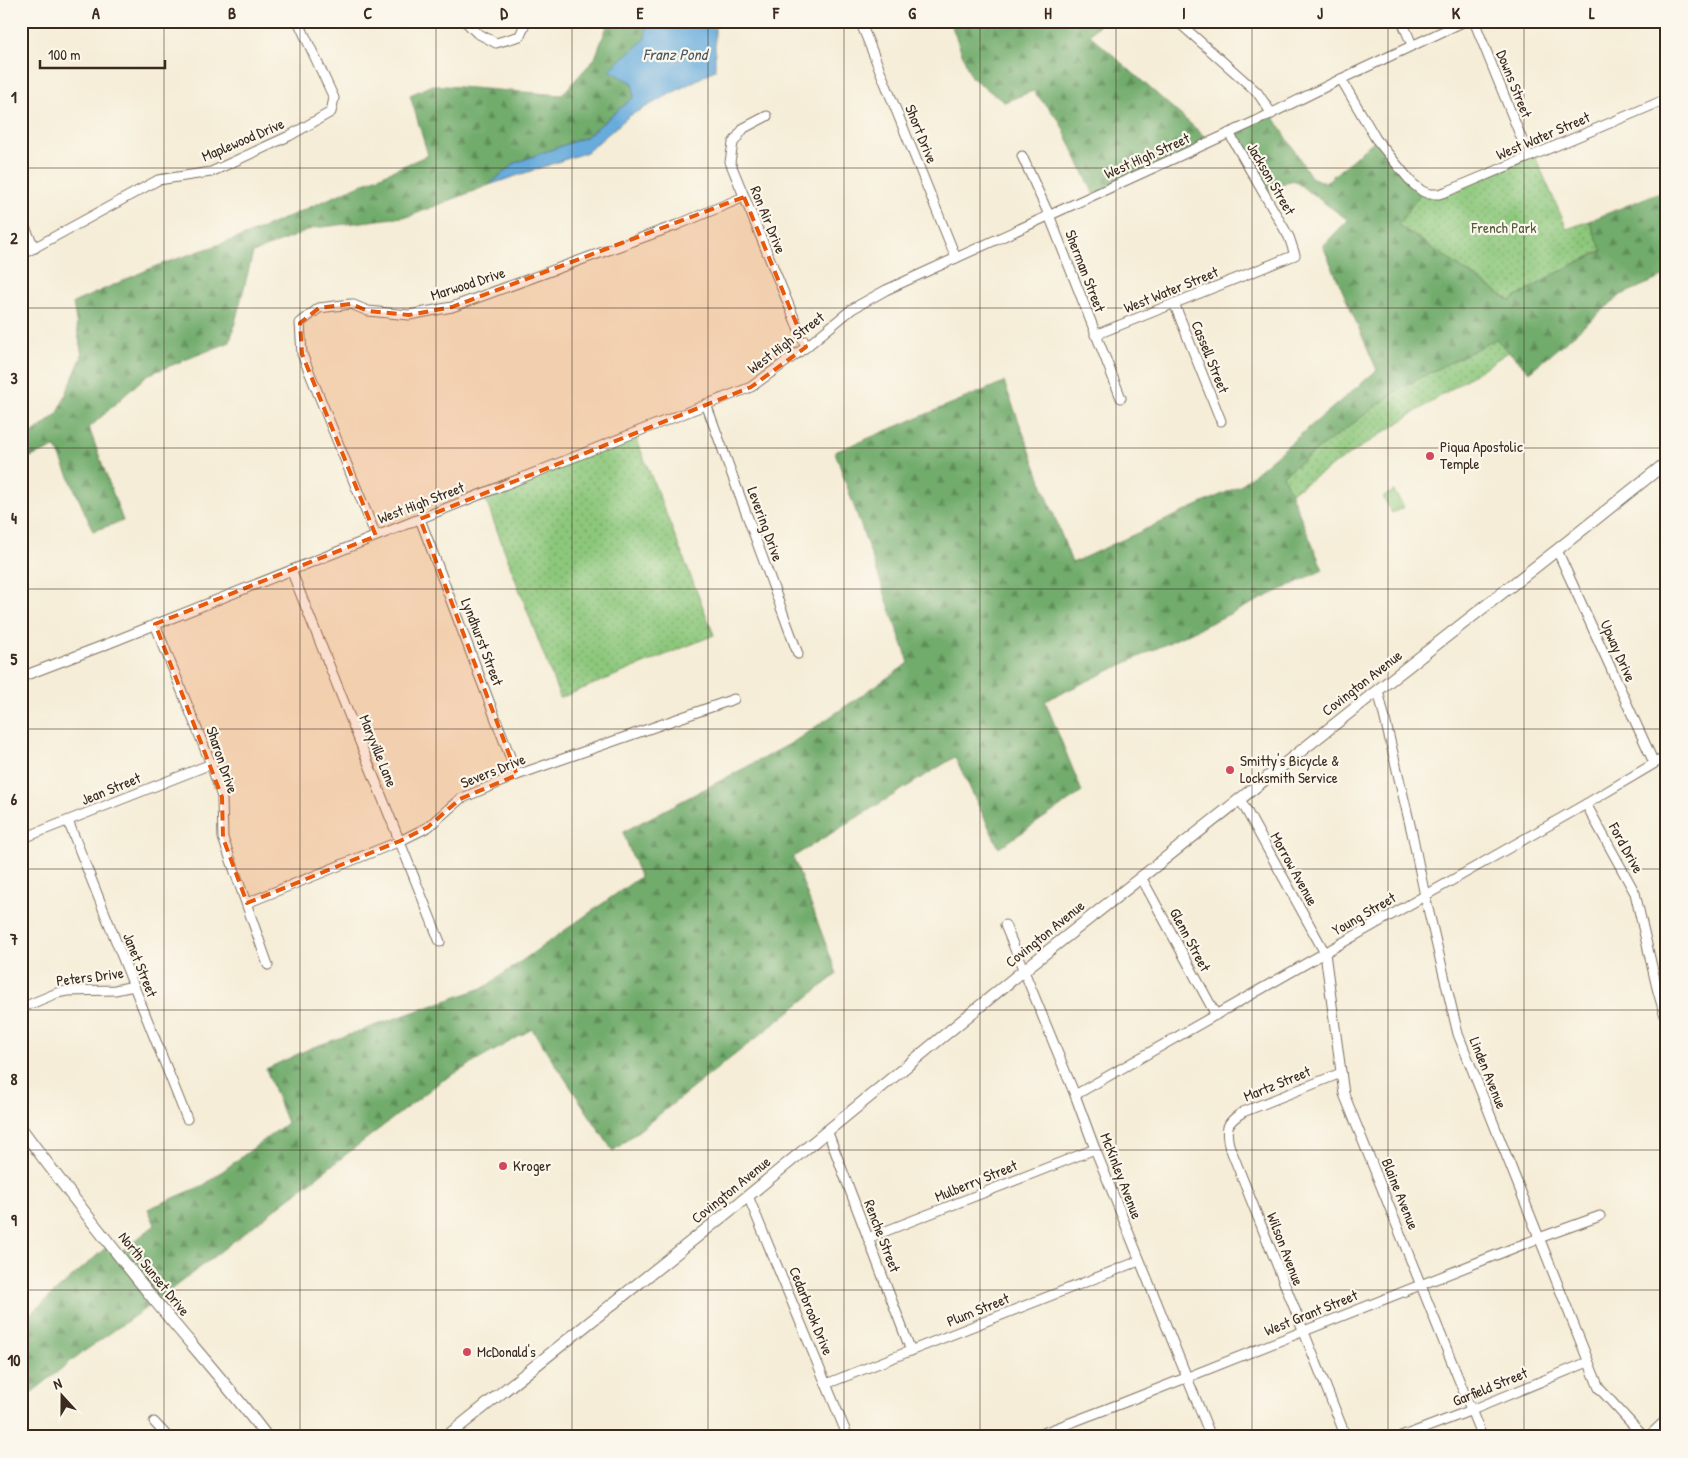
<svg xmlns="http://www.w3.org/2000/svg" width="1688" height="1458" font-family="'Patrick Hand',sans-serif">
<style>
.grass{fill:url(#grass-dots);stroke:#64784d}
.forest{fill:url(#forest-firs);stroke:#566b45}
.pitch{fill:#8cc77c;stroke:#64784d}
.water{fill:#67acdd;stroke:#516b7e}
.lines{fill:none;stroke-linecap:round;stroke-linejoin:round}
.minor-casing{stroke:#7c6e5f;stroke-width:11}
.major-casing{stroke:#7c6e5f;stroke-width:13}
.minor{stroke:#fff;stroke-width:9}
.major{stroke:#fff;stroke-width:11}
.marked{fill:#e8590c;fill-opacity:0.2;stroke:#e8590c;stroke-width:4;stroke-dasharray:10 6;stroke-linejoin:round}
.grid{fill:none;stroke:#3b2a1e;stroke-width:1;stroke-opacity:0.55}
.poi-dot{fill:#d1495b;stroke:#fbf7ec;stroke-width:2}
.labels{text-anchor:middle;stroke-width:4.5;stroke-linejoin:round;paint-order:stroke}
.street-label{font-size:15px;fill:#3b2a1e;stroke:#fbf7ec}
.park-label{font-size:15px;fill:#53593a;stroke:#fbf7ec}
.poi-label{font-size:15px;fill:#3b2a1e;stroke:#fbf7ec;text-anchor:start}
.water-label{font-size:16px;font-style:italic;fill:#4a5861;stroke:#fbf7ec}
.neatline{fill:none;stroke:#3b2a1e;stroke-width:2}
.grid-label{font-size:16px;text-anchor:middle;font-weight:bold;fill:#3b2a1e}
</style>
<defs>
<pattern id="grass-dots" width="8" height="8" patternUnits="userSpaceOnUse" patternTransform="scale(1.25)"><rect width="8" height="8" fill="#8cc77c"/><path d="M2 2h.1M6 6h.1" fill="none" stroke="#74a265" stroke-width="1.8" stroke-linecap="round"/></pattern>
<pattern id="forest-firs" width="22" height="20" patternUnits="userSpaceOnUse" patternTransform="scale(1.25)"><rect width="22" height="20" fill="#71ac6c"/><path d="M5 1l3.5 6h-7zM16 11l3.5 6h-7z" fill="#5e8c58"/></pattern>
</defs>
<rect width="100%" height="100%" fill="#fbf7ec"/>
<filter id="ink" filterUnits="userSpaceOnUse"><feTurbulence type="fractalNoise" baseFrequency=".02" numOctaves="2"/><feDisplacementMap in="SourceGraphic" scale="10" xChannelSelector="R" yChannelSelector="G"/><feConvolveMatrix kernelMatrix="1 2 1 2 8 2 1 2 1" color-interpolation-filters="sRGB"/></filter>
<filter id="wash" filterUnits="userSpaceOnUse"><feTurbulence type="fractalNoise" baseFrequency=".0096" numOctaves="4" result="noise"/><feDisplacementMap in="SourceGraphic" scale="20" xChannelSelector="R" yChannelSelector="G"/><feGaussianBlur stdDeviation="1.12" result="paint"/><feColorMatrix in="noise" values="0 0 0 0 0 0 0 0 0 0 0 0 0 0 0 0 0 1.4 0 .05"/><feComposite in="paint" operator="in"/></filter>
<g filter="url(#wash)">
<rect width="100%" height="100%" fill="#f5edd7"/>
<!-- grass -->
<g class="grass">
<path d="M1534 154 1567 229 1589 221 1602 250 1553 275 1510 301 1397 224 1422 191 1429 194Z"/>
<path d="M1497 338 1510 351 1290 493 1283 475 1402 387Z"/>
<path d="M634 433 714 635 560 698 483 493Z"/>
</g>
<!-- forest -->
<g class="forest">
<path d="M609 21H647L646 39 610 70 633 83 634 97 586 137 515 163 489 185 410 216 314 228 253 253 230 342 147 375 89 428 123 521 93 531 56 447 25 459 21 470V443L58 413 82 356 73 303 156 266 247 235 428 155 410 95 433 85 562 95 595 58Z"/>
<path d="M950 21H1102L1090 35 1211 142 1094 195 1059 120 1033 91 1004 102 971 77Z"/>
<path d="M1272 114 1311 177 1325 183 1376 139 1422 191 1398 225 1510 301 1553 275 1602 251 1589 221 1667 189V275L1621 295 1529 372 1496 339 1402 387 1283 475 1323 570 1045 701 1082 792 999 848 955 757 793 857 837 974 613 1151 532 1029 440 1082 156 1301 76 1357 21 1401V1322L110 1244 118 1254 155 1225 148 1209 204 1185 287 1123 266 1069 311 1048 485 987 640 877 623 832 792 743 909 663 835 452 1004 382 1072 563 1240 486 1377 370 1323 246 1348 220 1293 180 1263 193 1229 133Z"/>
</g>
<!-- pitch -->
<path class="pitch" d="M1394 491 1404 507 1392 513 1383 497Z"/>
<!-- water -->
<path class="water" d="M647 21H715V70L629 116 587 152 489 185 515 163 586 137 634 97 633 83 609 70 645 39Z"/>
</g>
<g filter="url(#ink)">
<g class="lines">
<defs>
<g id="minor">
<path d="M465 21 477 33 496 43 520 36 526 21"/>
<path d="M860 21 956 258"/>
<path d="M1177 21 1257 92 1272 114"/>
<path d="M1402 21 1412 45"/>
<path d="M1474 21 1529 157"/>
<path d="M1341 79 1376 139 1412 183 1422 191 1429 194H1439L1448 191 1667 99"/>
<path d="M767 116 744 128 733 143 730 162 806 347"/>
<path d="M1022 156 1049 215 1121 398"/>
<path d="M21 220 35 248"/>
<path d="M21 255 158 180 211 172 289 136 331 112 334 98 298 21"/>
<path d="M1174 303 1221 421"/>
<path d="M1095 335 1295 255 1289 237 1229 133"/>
<path d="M706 404 798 654"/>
<path d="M420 519 517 775"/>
<path d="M376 536 302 354 300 323 319 308 351 304 368 311 409 315 452 307 677 225 744 197"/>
<path d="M1557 550 1654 763"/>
<path d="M291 570 440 942"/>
<path d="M155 624 211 764 222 797 223 838 268 965"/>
<path d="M21 677 102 646 634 433 751 387 806 347 852 309 886 290 1256 121 1341 79 1465 21"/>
<path d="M1378 690 1412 833 1425 896 1458 1034 1599 1388 1644 1437"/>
<path d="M1240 799 1325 953 1344 1094 1482 1437"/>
<path d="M1586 804 1635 893 1657 988 1667 1023"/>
<path d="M68 821 187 1119"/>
<path d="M21 839 211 764"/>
<path d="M1141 877 1216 1015"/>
<path d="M247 903 400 841 428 827 460 799 517 775 734 699"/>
<path d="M1005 925 1075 1095 1095 1149 1211 1437"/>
<path d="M21 1008 57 993 67 991 115 990 134 986"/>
<path d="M1341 1073 1243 1112C1227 1122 1225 1127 1229 1145L1346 1437"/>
<path d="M1075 1095 1586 804 1667 756"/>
<path d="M827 1130 911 1351"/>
<path d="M748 1196 848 1437"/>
<path d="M868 1238 1095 1149"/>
<path d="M826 1384 1139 1261"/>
<path d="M154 1422 168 1437"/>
<path d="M1033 1437 1125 1402 1539 1238 1600 1216"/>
<path d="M1401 1437 1472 1410 1588 1362"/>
<path d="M1648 1437 1667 1419"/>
</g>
<g id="major">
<path d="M21 1128C64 1187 110 1245 156 1302 193 1347 232 1390 267 1437"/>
<path d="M446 1437 748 1196 1024 970 1378 690 1557 550 1667 462"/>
</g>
</defs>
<!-- minor casing -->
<use href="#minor" class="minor-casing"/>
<!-- major casing -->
<use href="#major" class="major-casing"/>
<!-- minor -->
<use href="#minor" class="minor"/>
<!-- major -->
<use href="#major" class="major"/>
</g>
</g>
<!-- marked area -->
<path class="marked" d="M744 197 806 347 751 387 420 519 517 775 460 799 428 827 400 841 247 903 223 838 222 797 155 624 376 536 302 354 300 323 319 308 351 304 368 311 409 315 452 307Z"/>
<!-- grid -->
<path class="grid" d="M164 21V1437M300 21V1437M436 21V1437M572 21V1437M708 21V1437M844 21V1437M980 21V1437M1116 21V1437M1252 21V1437M1388 21V1437M1524 21V1437M21 168H1667M21 308H1667M21 448H1667M21 589H1667M21 729H1667M21 869H1667M21 1010H1667M21 1150H1667M21 1290H1667"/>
<!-- markers -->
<g class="poi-dot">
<circle cx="1430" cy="456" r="5"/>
<circle cx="1230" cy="770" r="5"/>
<circle cx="503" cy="1166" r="5"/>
<circle cx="467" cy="1352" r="5"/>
</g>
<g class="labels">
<!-- street labels -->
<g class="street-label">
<text transform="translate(1514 84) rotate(68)" y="5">Downs Street</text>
<text transform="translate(921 134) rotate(68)" y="5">Short Drive</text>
<text transform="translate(1543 136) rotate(-23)" y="5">West Water Street</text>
<text transform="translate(243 140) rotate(-23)" y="5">Maplewood Drive</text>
<text transform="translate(1147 156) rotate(-24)" y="5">West High Street</text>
<text transform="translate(1271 179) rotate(60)" y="5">Jackson Street</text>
<text transform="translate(768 220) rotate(68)" y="5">Ron Air Drive</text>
<text transform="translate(1085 271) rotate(69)" y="5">Sherman Street</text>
<text transform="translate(468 284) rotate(-18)" y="5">Marwood Drive</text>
<text transform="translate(1171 290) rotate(-22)" y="5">West Water Street</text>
<text transform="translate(786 343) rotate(-37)" y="5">West High Street</text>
<text transform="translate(1210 357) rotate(68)" y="5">Cassell Street</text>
<text transform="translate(421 503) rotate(-21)" y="5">West High Street</text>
<text transform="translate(765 524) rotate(70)" y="5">Levering Drive</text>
<text transform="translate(482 642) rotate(69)" y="5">Lyndhurst Street</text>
<text transform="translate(1618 651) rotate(66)" y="5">Upway Drive</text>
<text transform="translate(1362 683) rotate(-38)" y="5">Covington Avenue</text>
<text transform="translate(378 751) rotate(68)" y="5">Maryville Lane</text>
<text transform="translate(222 760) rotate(71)" y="5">Sharon Drive</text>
<text transform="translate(493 771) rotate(-22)" y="5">Severs Drive</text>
<text transform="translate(111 789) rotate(-22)" y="5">Jean Street</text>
<text transform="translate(1626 848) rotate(61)" y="5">Ford Drive</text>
<text transform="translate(1294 869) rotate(61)" y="5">Morrow Avenue</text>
<text transform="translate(1364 914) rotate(-30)" y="5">Young Street</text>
<text transform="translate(1045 934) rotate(-39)" y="5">Covington Avenue</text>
<text transform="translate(1190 940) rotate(62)" y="5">Glenn Street</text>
<text transform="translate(140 965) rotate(68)" y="5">Janet Street</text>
<text transform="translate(90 977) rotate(-7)" y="5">Peters Drive</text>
<text transform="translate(1488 1073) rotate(68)" y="5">Linden Avenue</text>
<text transform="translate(1277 1084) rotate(-22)" y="5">Martz Street</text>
<text transform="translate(1121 1176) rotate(69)" y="5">McKinley Avenue</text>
<text transform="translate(976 1181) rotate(-22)" y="5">Mulberry Street</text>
<text transform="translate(731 1190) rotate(-39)" y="5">Covington Avenue</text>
<text transform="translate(1400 1194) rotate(68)" y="5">Blaine Avenue</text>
<text transform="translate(882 1236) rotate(69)" y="5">Renche Street</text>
<text transform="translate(1285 1249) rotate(69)" y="5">Wilson Avenue</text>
<text transform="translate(154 1274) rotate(51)" y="5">North Sunset Drive</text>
<text transform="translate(978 1310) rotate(-22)" y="5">Plum Street</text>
<text transform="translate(811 1311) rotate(68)" y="5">Cedarbrook Drive</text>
<text transform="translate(1311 1313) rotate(-22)" y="5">West Grant Street</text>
<text transform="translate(1490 1387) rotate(-22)" y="5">Garfield Street</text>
</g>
<!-- park labels -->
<g class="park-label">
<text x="1504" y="233">French Park</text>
</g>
<!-- poi labels -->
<g class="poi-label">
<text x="1440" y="452">Piqua Apostolic<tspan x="1440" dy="17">Temple</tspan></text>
<text x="1240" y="766">Smitty's Bicycle &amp;<tspan x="1240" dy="17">Locksmith Service</tspan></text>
<text x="513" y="1171">Kroger</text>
<text x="477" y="1357">McDonald's</text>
</g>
<!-- water labels -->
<g class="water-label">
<text x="675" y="60">Franz Pond</text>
</g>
</g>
<!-- margin -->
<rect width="1688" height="1458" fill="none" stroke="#fbf7ec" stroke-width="55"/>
<!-- north arrow -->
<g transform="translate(62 1396) rotate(339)" stroke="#fbf7ec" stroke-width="4" paint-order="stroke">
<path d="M0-4L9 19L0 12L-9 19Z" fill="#3b2a1e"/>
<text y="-8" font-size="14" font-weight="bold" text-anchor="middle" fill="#3b2a1e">N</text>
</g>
<!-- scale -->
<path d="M40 60v8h125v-8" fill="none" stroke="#3b2a1e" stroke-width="2.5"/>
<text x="48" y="60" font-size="15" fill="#3b2a1e" stroke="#fbf7ec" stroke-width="4" paint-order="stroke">100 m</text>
<rect x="28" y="28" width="1632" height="1402" class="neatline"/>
<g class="grid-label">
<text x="96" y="19">A</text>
<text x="232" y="19">B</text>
<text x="368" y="19">C</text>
<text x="504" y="19">D</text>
<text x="640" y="19">E</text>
<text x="776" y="19">F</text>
<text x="912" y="19">G</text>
<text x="1048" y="19">H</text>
<text x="1184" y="19">I</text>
<text x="1320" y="19">J</text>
<text x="1456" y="19">K</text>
<text x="1592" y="19">L</text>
<text x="14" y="103">1</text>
<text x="14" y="244">2</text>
<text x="14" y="384">3</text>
<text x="14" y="524">4</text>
<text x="14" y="665">5</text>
<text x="14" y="805">6</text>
<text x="14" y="945">7</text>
<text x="14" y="1085">8</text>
<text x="14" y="1226">9</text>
<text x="14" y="1366">10</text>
</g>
</svg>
